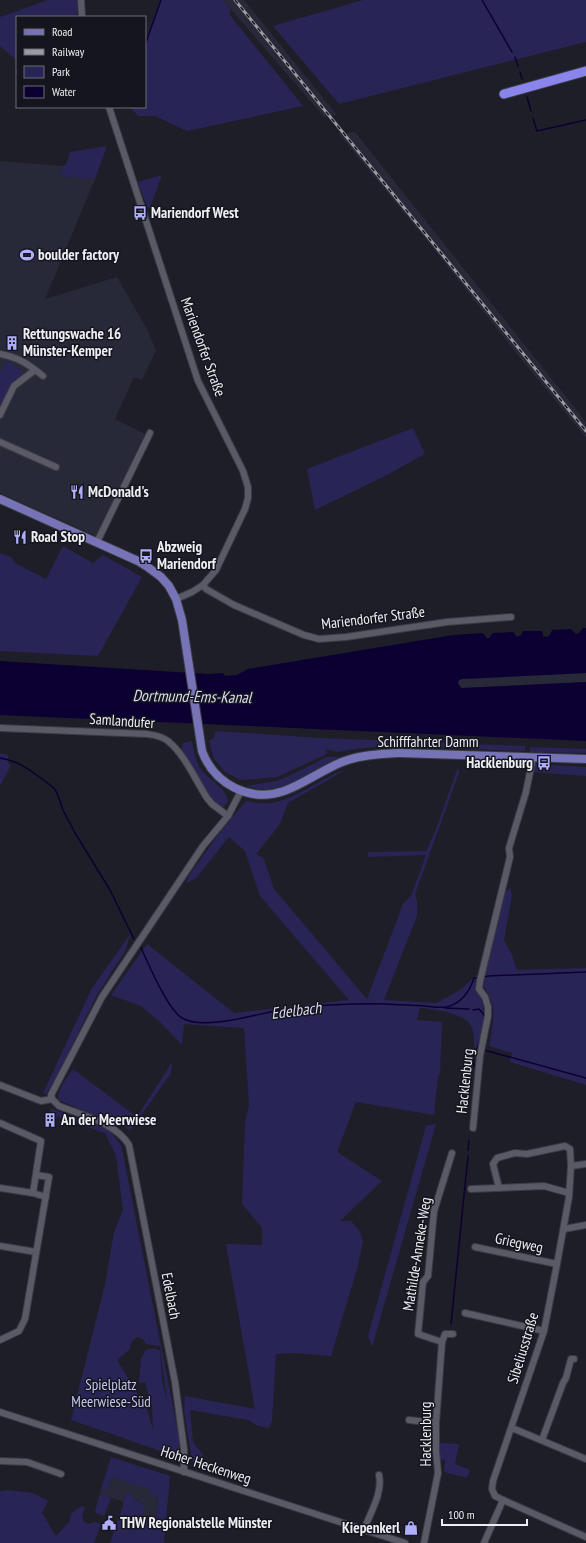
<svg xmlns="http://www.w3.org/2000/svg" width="586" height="1543" font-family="'PT Sans Narrow',sans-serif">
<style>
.built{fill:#282938}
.green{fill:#282456;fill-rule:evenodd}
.water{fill:#0c0033}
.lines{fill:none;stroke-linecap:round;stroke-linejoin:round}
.stream{stroke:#0c0033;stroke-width:1.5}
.minor-casing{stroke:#3a3b42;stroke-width:8}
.major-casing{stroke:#3a3b42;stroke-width:10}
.highway-casing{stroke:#3a3b42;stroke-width:11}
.minor{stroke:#595a65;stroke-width:6}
.major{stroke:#7674b6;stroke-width:8}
.highway{stroke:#8985ec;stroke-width:9}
.rail-casing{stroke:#9b9ba3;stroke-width:3}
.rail{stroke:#15151e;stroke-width:1.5;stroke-dasharray:4.5;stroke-linecap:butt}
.labels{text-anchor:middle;stroke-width:3;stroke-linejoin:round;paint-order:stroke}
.poi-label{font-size:15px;font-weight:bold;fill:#edeef4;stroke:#15151e;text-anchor:start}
.street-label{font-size:15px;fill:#edeef4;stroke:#15151e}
.park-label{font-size:15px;fill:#c2c4ee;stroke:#15151e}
.water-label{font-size:16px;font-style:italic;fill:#d8daef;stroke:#15151e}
</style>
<rect width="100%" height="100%" fill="#1e1e28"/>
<!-- built -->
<g class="built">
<path d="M223 0H244L337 115 324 117Z"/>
<path d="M355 132 586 422V438L517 354 434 249 339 134Z"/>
<path d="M0 161 63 166 60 176 95 179 45 299 117 277 148 331 156 351 142 380 134 377 115 419 145 434 96 536 0 493Z"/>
<path d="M586 673V682L461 688 458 683 459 680 462 679Z"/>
<path d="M111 1477 152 1490 158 1496 156 1521 143 1520V1503L133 1499 134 1495 125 1494 123 1502 100 1494 101 1489 107 1490Z"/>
</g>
<!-- green -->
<g class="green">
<path d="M48 0H77V17H17V61L0 46V17Z"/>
<path d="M160 0H223L231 10 229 14 303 106 187 131 155 116H138L130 107H145V41Z"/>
<path d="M363 0H586V42L339 104 273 26Z"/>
<path d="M107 146 95 179 60 176 63 166 66 165 70 152Z"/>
<path d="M162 175 150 208 147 207 138 182Z"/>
<path d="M6 360 24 372 10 385 0 406V374Z"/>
<path d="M413 428 425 454 387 475 315 510 307 469Z"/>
<path d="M63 546 93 563 103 555 142 577 98 656 0 651V553L11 557 15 563 46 579Z"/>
<path d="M215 731 321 738 525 746V751L398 746 362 748 337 752 326 749 327 754 277 777 241 780 225 772 214 759 209 741 214 738Z"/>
<path d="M192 741C194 751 196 764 202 771 211 781 226 788 228 801L223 808 216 805 181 750 183 743Z"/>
<path d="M530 747 586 749V753L530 752Z"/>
<path d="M0 753 8 755V763L11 765 0 786Z"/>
<path d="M327 757H339C311 773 279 798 246 786L276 781 287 777Z"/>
<path d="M535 764 586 767V776L534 772Z"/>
<path d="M347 769 288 803 280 824 256 854 264 859 274 889 367 999 403 904 411 896 426 855 368 857V852L426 851 435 832 457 770H460L415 894 417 900V916L384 1000 437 1003 460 990 477 975 475 986C489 1008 483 1026 478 1049L474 1047C474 1041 474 1031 471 1026 465 1013 433 1009 420 1008L417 1020 442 1022 440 1074 438 1076 434 1115 356 1102 337 1152 382 1181 340 1221H351L359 1230 363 1242 357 1269 331 1356 293 1353 276 1354 272 1421 269 1428 258 1426 248 1420 190 1410 193 1442 204 1456 203 1466 192 1461 184 1410 185 1396 255 1409 226 1244 262 1245V1228L242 1204 245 1123 249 1105 244 1028 184 1024 182 1045 159 1021 141 1006 111 995 147 944 234 1013 349 1000 260 896 245 851 229 837 196 878 186 883 190 874 220 832 246 801C254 802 262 804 270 803 296 800 321 777 347 769Z"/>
<path d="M510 888 512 895 504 940 512 955 517 970 586 968V1085L510 1062 512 1053 489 1046C493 1024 498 1005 484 987V979L505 892Z"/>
<path d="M131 933 125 951 97 995 55 1080 46 1094 43 1093 92 988Z"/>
<path d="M172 1062 171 1073 130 1131 122 1125 111 1123 59 1100C56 1090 68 1077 73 1069L137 1117Z"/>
<path d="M50 1108 108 1129 121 1145 123 1154 180 1442 178 1457 71 1420 105 1284 114 1232 123 1210 116 1156 105 1133 52 1115ZM138 1337 143 1339 146 1344 160 1346 167 1401 162 1380 160 1351 156 1349H147L141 1358 139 1383 145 1382 151 1405 152 1407 153 1430 147 1409 117 1360 130 1349C131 1342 132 1340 138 1337Z"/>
<path d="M436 1124 372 1347 368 1336 426 1126Z"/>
<path d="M439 1443 459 1444 455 1464 470 1470 467 1478 444 1472 445 1460 439 1459Z"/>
<path d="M111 1457 170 1476 164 1543H110L124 1503 123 1502 125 1494 134 1495 133 1499 144 1504 143 1520 156 1521 158 1496H150L151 1490 111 1477 107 1490H102L101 1489Z"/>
<path d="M8 1490 33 1493 48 1501 42 1513 56 1536 69 1522 71 1514 81 1506 85 1507 82 1516 84 1522 88 1524 95 1522 101 1524 94 1543H0V1491Z"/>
<path d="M100 1494 111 1498 104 1516 96 1513 95 1511Z"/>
</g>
<!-- water -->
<path class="water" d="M583 628H586V673L462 679 459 680 458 683 461 688 586 682V741L0 715V661L209 674 223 673 225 676 237 675 248 669 453 635 483 633 487 638H489L493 633 513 632 517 637 521 635 523 631H542L543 636 547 637 550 635 552 630 571 629 576 634 579 633Z"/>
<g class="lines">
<!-- stream -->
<g class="stream">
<path d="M482 0 512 52"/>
<path d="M145 45 161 0"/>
<path d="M515 57 518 66"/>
<path d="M520 72 522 79"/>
<path d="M527 97 531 111"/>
<path d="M533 118 537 131 586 120"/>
<path d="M0 758C21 761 37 775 54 788L57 793 63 810 75 833 110 890 134 939"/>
<path d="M141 948C149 965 168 1010 182 1018 204 1031 256 1014 280 1010 315 1005 351 1003 386 1004 399 1005 412 1005 425 1006 432 1007 440 1008 446 1007 461 1004 470 991 474 978H477"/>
<path d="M482 977 488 976 586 972"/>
<path d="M445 1008 469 1009"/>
<path d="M473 1010 479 1009 485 1016V1019"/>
<path d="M484 1050 586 1078"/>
<path d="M474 1066 473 1053 477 1049 482 1034"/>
<path d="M468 1150 469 1140"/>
<path d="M451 1324 468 1156"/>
</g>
<defs>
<g id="minor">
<path d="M81 0 82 17"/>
<path d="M109 107 198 381 243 471 248 487V498L245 509 216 570 203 585 192 592 176 599"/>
<path d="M0 354C20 358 28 364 43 376"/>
<path d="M0 415 14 386 35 370"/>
<path d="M0 442 56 467"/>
<path d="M97 542 150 433"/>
<path d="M203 585 206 589 234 605 304 635 319 639 346 637 447 622 511 617"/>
<path d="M0 728 147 734C154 735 162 736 168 741 185 755 195 779 207 798L212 804 228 816"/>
<path d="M0 1085 41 1101 52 1099"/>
<path d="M0 1123 41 1141 33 1193 46 1197"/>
<path d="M473 1128 480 1056 488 1016V1007L485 997 479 989 480 981 510 857 509 848 526 792 533 757"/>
<path d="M571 1166 586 1164"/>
<path d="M0 1188 33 1193"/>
<path d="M471 1189 544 1186 569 1193"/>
<path d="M564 1229 586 1225"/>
<path d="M0 1246 36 1252"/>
<path d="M475 1247 557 1264"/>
<path d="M465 1313 544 1331"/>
<path d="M0 1340 19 1331 25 1319 49 1177 36 1175"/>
<path d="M442 1342 418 1334 423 1282 428 1276 434 1211 452 1153"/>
<path d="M0 1412 405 1543"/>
<path d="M409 1420 436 1423"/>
<path d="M512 1428 586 1459"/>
<path d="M542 1440 563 1383 566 1378 571 1359H574"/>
<path d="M0 1461 27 1462 61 1474"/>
<path d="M184 1472V1449L175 1382 129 1145C116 1123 81 1115 59 1106L52 1099 51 1095 102 997 203 846 228 816 241 791"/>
<path d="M503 1500 586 1537"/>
<path d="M364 1530C370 1513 383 1493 379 1475"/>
<path d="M424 1543 438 1473 436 1451V1423L442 1342 445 1334H453"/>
<path d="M484 1543 503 1500 495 1496 492 1489 493 1481 544 1331 557 1264 569 1197 571 1166 570 1149 565 1146 527 1154 515 1153 497 1158 493 1164 499 1188"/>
</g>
<path id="major" d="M0 499 138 561 149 568 161 577 169 586 176 599 182 620 202 751C214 784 250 803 284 791 304 784 322 770 342 762 360 755 380 754 399 753L586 759"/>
<path id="highway" d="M504 94 586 71"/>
</defs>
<!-- minor casing -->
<use href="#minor" class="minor-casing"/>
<!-- major casing -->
<use href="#major" class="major-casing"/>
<!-- highway casing -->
<use href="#highway" class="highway-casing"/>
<!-- minor -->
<use href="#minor" class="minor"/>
<!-- major -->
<use href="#major" class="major"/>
<!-- highway -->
<use href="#highway" class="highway"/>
<defs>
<path id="rail" d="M235 0 586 431"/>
</defs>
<!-- rail casing -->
<use href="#rail" class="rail-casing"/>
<!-- rail -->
<use href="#rail" class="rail"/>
</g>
<!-- icons -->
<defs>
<symbol id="bus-bare" viewBox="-9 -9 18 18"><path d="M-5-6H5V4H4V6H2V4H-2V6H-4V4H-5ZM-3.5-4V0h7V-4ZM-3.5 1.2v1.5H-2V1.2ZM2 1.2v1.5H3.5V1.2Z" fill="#aeaefb" stroke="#15151e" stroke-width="2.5" paint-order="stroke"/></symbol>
<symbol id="stadium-bare" viewBox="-9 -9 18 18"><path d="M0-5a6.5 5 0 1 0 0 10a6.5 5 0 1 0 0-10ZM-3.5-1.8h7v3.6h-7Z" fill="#aeaefb" stroke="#15151e" stroke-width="2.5" paint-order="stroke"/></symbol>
<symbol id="building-bare" viewBox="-9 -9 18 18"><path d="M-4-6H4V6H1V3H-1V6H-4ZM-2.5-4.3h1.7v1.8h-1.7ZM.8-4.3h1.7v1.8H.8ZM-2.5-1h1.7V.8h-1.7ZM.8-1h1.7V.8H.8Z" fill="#aeaefb" stroke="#15151e" stroke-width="2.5" paint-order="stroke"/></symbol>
<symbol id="restaurant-bare" viewBox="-9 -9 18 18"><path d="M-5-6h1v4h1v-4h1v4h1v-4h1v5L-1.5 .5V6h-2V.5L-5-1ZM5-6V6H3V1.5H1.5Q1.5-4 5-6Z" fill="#aeaefb" stroke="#15151e" stroke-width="2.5" paint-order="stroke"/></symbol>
<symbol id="civic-bare" viewBox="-9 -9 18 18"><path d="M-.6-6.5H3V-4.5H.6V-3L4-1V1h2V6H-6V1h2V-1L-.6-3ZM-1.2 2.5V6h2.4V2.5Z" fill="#aeaefb" stroke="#15151e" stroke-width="2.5" paint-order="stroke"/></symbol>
<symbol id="shop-bare" viewBox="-9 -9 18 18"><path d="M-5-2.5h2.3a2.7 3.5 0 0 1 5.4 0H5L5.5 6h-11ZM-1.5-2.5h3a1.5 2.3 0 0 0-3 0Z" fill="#aeaefb" stroke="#15151e" stroke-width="2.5" paint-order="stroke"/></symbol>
</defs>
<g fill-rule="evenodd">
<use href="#bus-bare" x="130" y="203" width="20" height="20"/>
<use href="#stadium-bare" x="17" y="245" width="20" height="20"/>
<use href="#building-bare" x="2" y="333" width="20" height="20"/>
<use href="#restaurant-bare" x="67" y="482" width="20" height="20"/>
<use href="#restaurant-bare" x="10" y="527" width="20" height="20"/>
<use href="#bus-bare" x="136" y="546" width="20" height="20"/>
<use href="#bus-bare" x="534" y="753" width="20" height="20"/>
<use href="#building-bare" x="40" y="1110" width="20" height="20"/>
<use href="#civic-bare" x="99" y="1513" width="20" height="20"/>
<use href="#shop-bare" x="401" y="1518" width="20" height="20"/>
</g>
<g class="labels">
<!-- poi labels -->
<g class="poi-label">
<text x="151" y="218">Mariendorf West</text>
<text x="38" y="260">boulder factory</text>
<text x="23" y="339">Rettungswache 16<tspan x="23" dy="17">Münster-Kemper</tspan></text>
<text x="88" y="497">McDonald's</text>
<text x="31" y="542">Road Stop</text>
<text x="157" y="552">Abzweig<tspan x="157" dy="17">Mariendorf</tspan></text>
<text x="533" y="768" text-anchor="end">Hacklenburg</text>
<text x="61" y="1125">An der Meerwiese</text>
<text x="120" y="1528">THW Regionalstelle Münster</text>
<text x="400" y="1533" text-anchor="end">Kiepenkerl</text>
</g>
<!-- street labels -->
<g class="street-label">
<text transform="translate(203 347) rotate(70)" y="5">Mariendorfer Straße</text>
<text transform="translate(373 618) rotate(-7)" y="5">Mariendorfer Straße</text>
<text transform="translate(122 721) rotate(4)" y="5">Samlandufer</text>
<text x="428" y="747">Schifffahrter Damm</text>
<text transform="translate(465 1081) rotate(-84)" y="5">Hacklenburg</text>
<text transform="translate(519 1243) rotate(12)" y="5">Griegweg</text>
<text transform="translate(417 1254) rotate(-81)" y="5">Mathilde-Anneke-Weg</text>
<text transform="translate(171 1296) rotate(79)" y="5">Edelbach</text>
<text transform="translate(523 1348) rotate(-73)" y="5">Sibeliusstraße</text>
<text transform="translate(426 1434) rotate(-90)" y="5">Hacklenburg</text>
<text transform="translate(206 1465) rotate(18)" y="5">Hoher Heckenweg</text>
</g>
<!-- park labels -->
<g class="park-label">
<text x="111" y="1390">Spielplatz<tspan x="111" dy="17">Meerwiese-Süd</tspan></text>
</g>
<!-- water labels -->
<g class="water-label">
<text transform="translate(192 696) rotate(1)" y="6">Dortmund-Ems-Kanal</text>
<text transform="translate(296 1010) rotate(-7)" y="6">Edelbach</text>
</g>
</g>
<!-- legend -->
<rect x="16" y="16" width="130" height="92" fill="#15151e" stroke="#6b6c74"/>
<rect x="24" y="29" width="20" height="6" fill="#7674b6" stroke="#6b6c74"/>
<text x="52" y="36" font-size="12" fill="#edeef4">Road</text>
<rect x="24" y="49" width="20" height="6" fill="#9b9ba3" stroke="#6b6c74"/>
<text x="52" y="56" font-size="12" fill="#edeef4">Railway</text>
<rect x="24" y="66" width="20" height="12" fill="#282456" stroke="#6b6c74"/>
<text x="52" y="76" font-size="12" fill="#edeef4">Park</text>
<rect x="24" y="86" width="20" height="12" fill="#0c0033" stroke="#6b6c74"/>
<text x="52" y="96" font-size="12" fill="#edeef4">Water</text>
<!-- scale -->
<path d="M442 1519v6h85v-6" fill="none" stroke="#edeef4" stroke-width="2"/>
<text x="448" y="1519" font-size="12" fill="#edeef4" stroke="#15151e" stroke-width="3" paint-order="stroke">100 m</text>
</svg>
